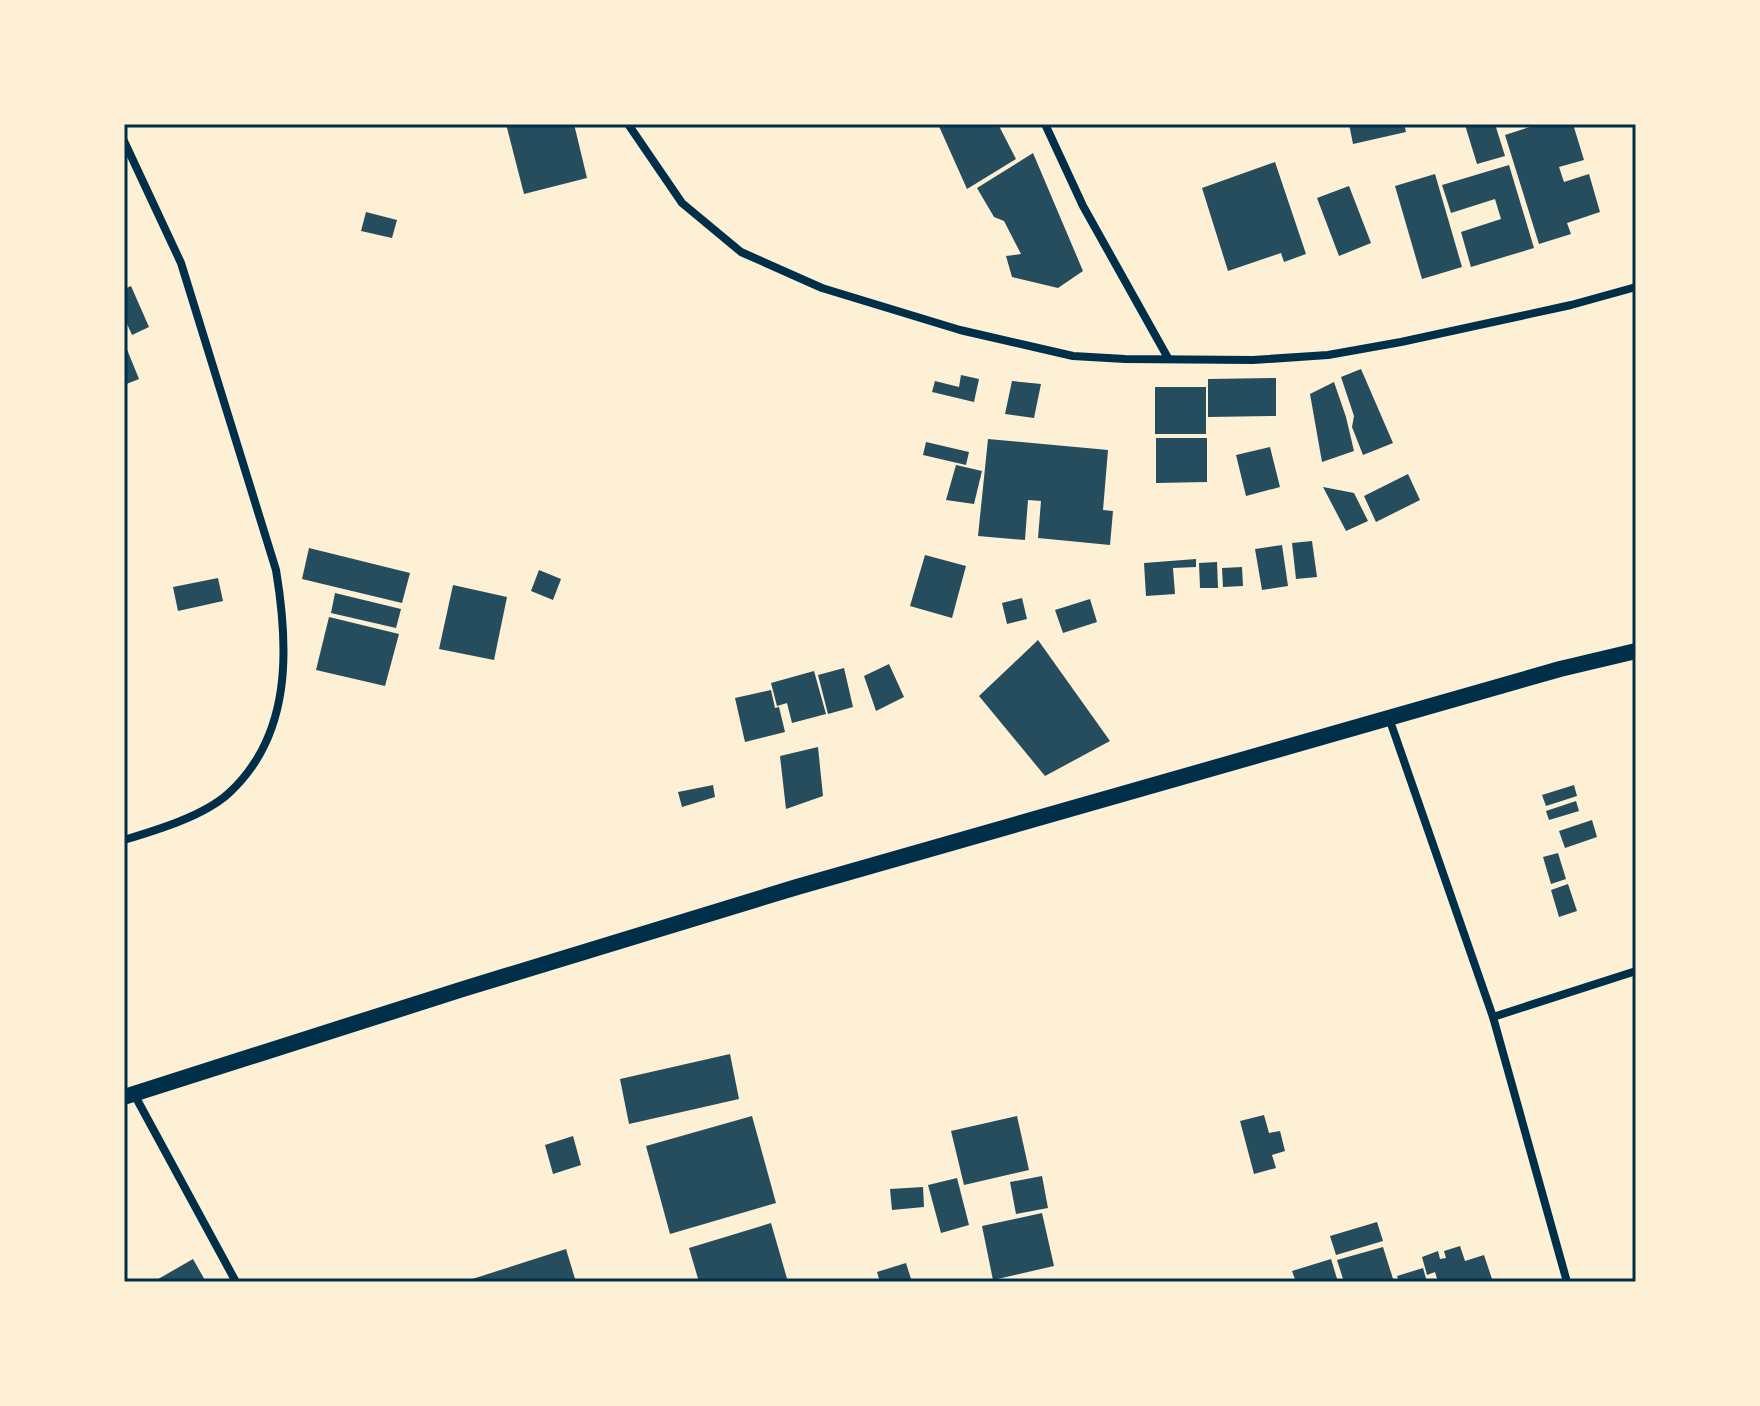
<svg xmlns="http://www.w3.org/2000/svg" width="1760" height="1406" font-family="'Alegreya Sans',sans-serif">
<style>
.building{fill:#264d5e}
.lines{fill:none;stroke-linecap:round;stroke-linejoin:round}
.minor{stroke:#003049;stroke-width:8}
.secondary{stroke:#003049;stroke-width:16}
.neatline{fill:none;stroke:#003049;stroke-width:3}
</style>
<rect width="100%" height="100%" fill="#fdf0d5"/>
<!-- building -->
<g class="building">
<path d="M506 124H574L587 178 524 194Z"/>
<path d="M938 124H998L1016 159 967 189Z"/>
<path d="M1349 124H1404L1406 132 1353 144Z"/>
<path d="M1469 124H1495L1505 156 1477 164 1465 125Z"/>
<path d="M1539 124H1573L1584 160 1559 167 1564 182 1589 174 1600 212 1567 223 1571 234 1539 244 1505 135Z"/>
<path d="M1033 153 1083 271 1058 288 1012 277 1006 256 1021 254 1004 221 994 217 977 188Z"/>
<path d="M1275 162 1306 254 1284 262 1281 253 1228 271 1202 188Z"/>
<path d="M1509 165 1534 248 1471 267 1461 232 1501 219 1495 199 1451 213 1442 185Z"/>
<path d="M1435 174 1462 267 1422 279 1395 186Z"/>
<path d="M1349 186 1371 243 1339 256 1317 198Z"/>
<path d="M366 212 397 220 392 238 361 231Z"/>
<path d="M131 286 149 327 132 335 124 317V289Z"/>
<path d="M124 342 139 379 124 385Z"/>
<path d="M1361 369 1393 443 1363 455 1352 427 1354 416 1341 377Z"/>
<path d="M961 375 979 379 974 402 932 392 935 381 959 387Z"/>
<path d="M1274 378H1276V416L1208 417V379Z"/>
<path d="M1012 381 1041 384 1034 418 1005 414Z"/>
<path d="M1334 382 1346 417 1354 451 1322 462 1310 394Z"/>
<rect x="1155" y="387" width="51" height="47"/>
<path d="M1156 438H1207V482L1156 483Z"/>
<path d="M988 439 1108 450 1103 510 1113 511 1110 545 1038 538 1041 501 1028 500 1025 540 978 536Z"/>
<path d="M926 442 969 452 966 465 923 455Z"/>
<path d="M1270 447 1280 487 1246 496 1236 455Z"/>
<path d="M956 465 982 471 974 504 946 500Z"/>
<path d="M1408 474 1420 500 1376 522 1364 496Z"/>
<path d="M1323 487 1354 493 1368 521 1346 531Z"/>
<path d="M1312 541 1317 577 1296 579 1292 543Z"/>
<path d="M1282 545 1288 586 1262 590 1255 549Z"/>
<path d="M309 548 410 573 402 603 302 579Z"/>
<path d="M925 555 966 566 952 618 910 606Z"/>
<path d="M1196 559V567L1173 568 1175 594 1146 596 1144 563Z"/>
<path d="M1217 562 1218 588H1200L1199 563Z"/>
<path d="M1242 567 1243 586 1223 587 1222 568Z"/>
<path d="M539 570 561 579 553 600 531 591Z"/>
<path d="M218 578 223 601 178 611 173 587Z"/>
<path d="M453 585 507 597 494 660 439 649Z"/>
<path d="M335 593 401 609 396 628 331 613Z"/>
<path d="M1022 598 1027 619 1007 624 1002 603Z"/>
<path d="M1090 599 1097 622 1063 633 1055 610Z"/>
<path d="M329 617 399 634 385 686 316 670Z"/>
<path d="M1038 640 1110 741 1045 776 979 696Z"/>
<path d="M889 664 904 697 876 711 864 676Z"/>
<path d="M844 668 853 707 828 714 818 675Z"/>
<path d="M814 671 826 714 792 723 787 703 777 706 771 683Z"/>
<path d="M771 690 775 708 779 707 785 732 745 742 735 698Z"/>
<path d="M818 747 823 796 786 809 780 756Z"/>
<path d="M713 785 715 797 682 807 678 792Z"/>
<path d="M1574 785 1577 796 1546 806 1542 795Z"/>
<path d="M1576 801 1579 811 1549 820 1546 811Z"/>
<path d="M1592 820 1597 837 1565 848 1559 831Z"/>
<path d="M1558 853 1566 879 1551 884 1543 857Z"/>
<path d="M1568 884 1577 911 1559 917 1551 890Z"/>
<path d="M730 1054 739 1099 629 1124 620 1079Z"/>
<path d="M1264 1115 1269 1133 1280 1131 1285 1151 1272 1155 1276 1168 1254 1174 1240 1121Z"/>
<path d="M752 1116 776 1203 670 1234 646 1146Z"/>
<path d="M1017 1116 1029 1170 964 1185 951 1131Z"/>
<path d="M573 1136 581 1165 553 1174 545 1145Z"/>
<path d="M1042 1176 1048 1208 1016 1214 1010 1182Z"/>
<path d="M957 1178 969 1225 941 1233 928 1185Z"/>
<path d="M923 1187 924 1207 892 1210 890 1189Z"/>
<path d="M1042 1213 1054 1266 993 1280 982 1226Z"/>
<path d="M1377 1222 1383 1241 1336 1255 1330 1236Z"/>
<path d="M771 1223 788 1282H699L689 1248Z"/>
<path d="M1460 1246 1465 1261 1484 1255 1493 1282H1438L1435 1272 1427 1275 1422 1257 1438 1251 1440 1259 1446 1258 1444 1251Z"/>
<path d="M1383 1247 1394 1282H1344L1337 1260Z"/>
<path d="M566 1249 576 1282H466V1281Z"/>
<path d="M193 1259 206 1282H153Z"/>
<path d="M1331 1259 1338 1282H1296L1292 1271Z"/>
<path d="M906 1263 912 1282H880L877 1272Z"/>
<path d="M1423 1268 1427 1282H1399L1397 1276Z"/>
</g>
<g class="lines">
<!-- minor -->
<g class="minor">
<path d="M628 124 682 203 741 252 822 288 960 330 1073 356 1125 359 1253 360 1328 355 1401 342 1571 305 1636 287"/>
<path d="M1045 124 1083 206 1168 358"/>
<path d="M124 141 181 263 276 570C289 648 292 735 229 793 204 816 157 830 124 840"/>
<path d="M1389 718 1493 1017 1567 1282"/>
<path d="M1493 1017 1636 971"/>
<path d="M134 1094 236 1282"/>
</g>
<!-- secondary -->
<path class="secondary" d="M124 1097 463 989 797 887 1560 669 1636 651"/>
</g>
<!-- border -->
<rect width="1760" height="1406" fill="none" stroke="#fdf0d5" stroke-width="252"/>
<rect x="126" y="126" width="1508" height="1154" class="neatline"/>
</svg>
